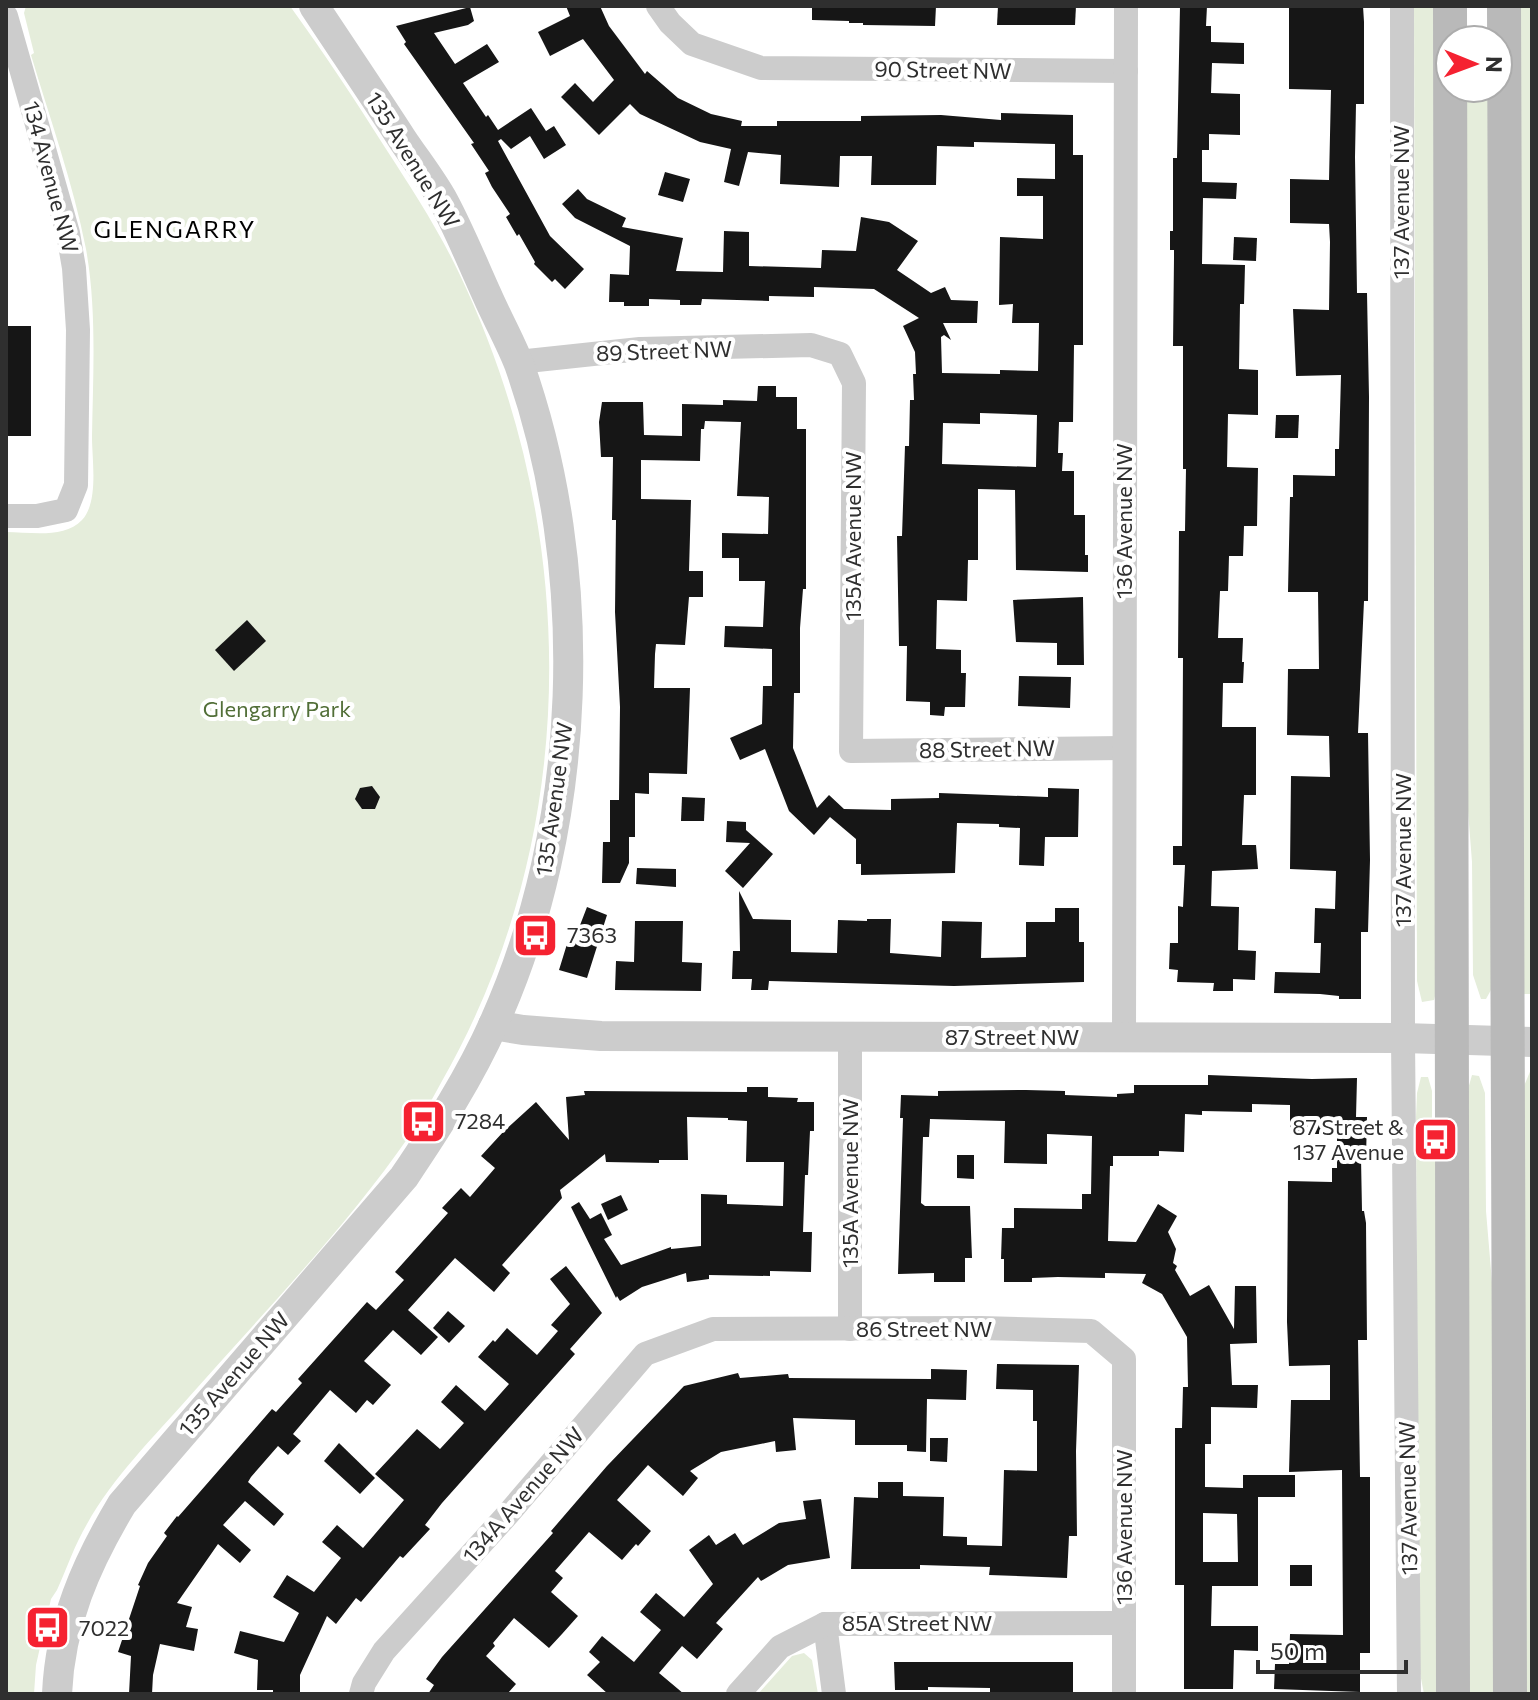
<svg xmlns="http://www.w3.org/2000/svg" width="1538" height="1700" font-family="Commissioner,sans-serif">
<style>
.green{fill:#e5eddb}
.building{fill:#161616;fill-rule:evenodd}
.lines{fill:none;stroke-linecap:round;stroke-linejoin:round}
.minor{stroke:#ccc;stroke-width:24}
.tertiary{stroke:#ccc;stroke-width:30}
.secondary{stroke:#b9b9b9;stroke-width:34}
.labels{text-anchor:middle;stroke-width:8;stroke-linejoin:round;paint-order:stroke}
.street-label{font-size:22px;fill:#2f2f2f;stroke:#fff}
.park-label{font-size:22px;fill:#526f38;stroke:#fff}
.poi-label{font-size:22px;fill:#2f2f2f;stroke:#fff;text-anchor:start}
.neighbourhood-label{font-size:24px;letter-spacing:2px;fill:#000;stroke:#fff}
</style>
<rect width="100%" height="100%" fill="#fff"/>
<!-- green -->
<g class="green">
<path d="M26 6H290C324 53 355 100 386 149 412 189 438 229 459 273 581 528 583 834 442 1081 432 1099 422 1118 410 1135 345 1229 264 1312 189 1397 154 1437 113 1477 87 1524 75 1544 67 1568 57 1590L51 1599 36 1665 34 1694H6V532C30 532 64 539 82 520 99 502 92 460 92 437 93 375 97 310 86 249 73 183 50 119 31 55L34 53 24 13Z"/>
<path d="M1414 6H1435L1438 984 1434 1000 1422 1002 1417 981Z"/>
<path d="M1518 6H1532V994H1522Z"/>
<path d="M1462 88H1489L1491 990 1486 999H1481L1473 975 1472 862 1463 747Z"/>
<path d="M1532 1067V1694H1524L1521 1093Z"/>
<path d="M1472 1075 1479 1076 1485 1093 1486 1211 1495 1318 1497 1694H1468L1466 1096Z"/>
<path d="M1421 1077H1428L1432 1091V1139L1439 1140 1437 1694H1424L1419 1668 1416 1117 1417 1093Z"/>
<path d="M804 1653 812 1660 818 1694H758L792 1656Z"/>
</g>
<!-- building -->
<g class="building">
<path d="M566 6H600L609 26 645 74 647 71 678 98 711 114 742 121 741 126H777V121H861V116L941 115 1001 120V113L1073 115V155H1083V345H1074L1073 422H1059L1058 453H1063L1062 471H1074V515H1085V555H1088V572L1016 570 1015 490 978 489V560H968L967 601 937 600 936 649 961 650V673H966L965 707H945L944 716 930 715V702L906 701 907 646H899L897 536H902L905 446H909L910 400H914L913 374H916L915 352 903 326 919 318 874 289 814 287V297L769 296V301L702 299 701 305H680V300L649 299V306H624V302H609L610 274 629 275 630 246 575 218 562 204 578 189 587 199 626 218 622 227 683 238 676 271 723 272 724 231 749 232V266L821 268 822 250 856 251 861 217 889 222 918 241 897 270 931 293 945 287 951 300 978 301 977 323H943L951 340 944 335 941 337 942 373 1000 374V370L1038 371 1039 323H1012L1013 304 999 305 1000 237 1043 239V196H1017V178L1055 179V144L974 142V147L937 146 936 185H871L872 156H840L839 187 780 184 781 155 748 152 739 186 724 182 731 149 700 142 640 114 630 104 599 135 561 97 575 83 593 102 614 80 583 39 550 56 538 32 570 16ZM980 413 1037 415 1036 467 942 464 943 423 980 424Z"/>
<path d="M812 6H936L935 26 863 25V23H849V21L812 20Z"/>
<path d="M998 6H1076L1075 25H997Z"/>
<path d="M1180 6H1207L1206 26H1211V42L1244 43V64L1212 63 1211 93 1240 94V135L1209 134V150H1202V182L1237 183 1236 199 1203 198 1202 264 1245 265 1244 304H1240L1239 369 1258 370V415L1228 414 1227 467 1258 468 1257 526H1244L1243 556H1229L1228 591H1220L1218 638H1243L1242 662H1244L1243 683H1223L1222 727H1256V795H1244L1242 845H1256L1258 869 1212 871 1211 906 1239 907 1238 950 1256 951 1255 980 1233 979V991H1213L1214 983 1177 982 1178 970 1169 969 1170 943H1178V906L1183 907 1185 865H1173V846H1182L1183 658H1178L1179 531H1185L1186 469H1183V346H1173L1174 258V250H1170V231H1173V158H1177Z"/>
<path d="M1289 6H1363L1364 22V104H1356L1355 157 1357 293H1367L1369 397 1368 601H1364L1358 733H1368L1370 860 1368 932H1361V999H1339V996L1320 994 1274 993 1275 972 1320 973 1321 943H1314L1315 908 1335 909 1336 871 1290 869 1291 776 1330 777 1329 736 1287 735 1288 669H1319L1318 592H1288L1290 497H1293V475L1335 476V449H1339L1341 375 1296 376 1293 309 1329 310 1330 242 1329 224 1290 223V179L1329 180 1331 90 1289 89Z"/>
<path d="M470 7 474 21 468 25 434 33 455 64 487 44 499 62 463 83 486 117 488 115 498 130 531 108 546 131 554 126 566 145 544 159 530 136 511 149 501 139 498 141 550 236 584 269 565 289 555 279 552 282 534 264 535 262 519 234 517 236 506 217 510 214 492 187 485 173 489 171 471 144 474 143 404 44 406 42 396 26Z"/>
<path d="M665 172 690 179 683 202 658 195Z"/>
<path d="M1234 237 1257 238 1256 261 1233 260Z"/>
<path d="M7 326H31V436H6Z"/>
<path d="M758 386H776V397H797V429H806V589H803L800 628V693H794L793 748 817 808 829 795 844 809 891 810V799L939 798V793L1048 797V788L1079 789 1078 837H1045L1044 866 1019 865 1020 828 999 827V824L957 823 955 873 861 875V864H856V839L830 817 814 835 789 811 765 749 740 760 730 738 762 724 763 686H772V649L724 647 725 626 763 627 765 581H739V558H722V533L768 534 769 497 737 496 741 422 705 421 704 429H701L700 461 641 460V499L691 500 689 571H703V597H689L685 645 656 644 655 654 654 688H690L687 774 649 773V794L635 793V837H629V863L620 883H602L603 842H610V800H619L620 707 615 612 616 520H612L613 457H601L599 422 602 402H643L644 435 682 436V404L723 405V400L757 401Z"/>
<path d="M1276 415H1299L1298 438H1275Z"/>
<path d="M1083 597 1084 665H1057V643L1016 642 1013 600Z"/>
<path d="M247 620 266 641 234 671 215 650Z"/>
<path d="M1019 676 1071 677 1070 708 1018 706Z"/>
<path d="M372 786 380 797 375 809H362L355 799 360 788Z"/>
<path d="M682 797 705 798 704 821H681Z"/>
<path d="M727 821 746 822V830L773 854 743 888 725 871 750 843 726 842Z"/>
<path d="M637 868 676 869V887L636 884Z"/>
<path d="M739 891 753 919 791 920V952L837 953 838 920 867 921V919H891L890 953 941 957 942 921 982 922 981 958 1026 957V922H1055V908H1079V942H1084V982L954 986 769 981 768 990H751L752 979H732L733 951H740Z"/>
<path d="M587 907 607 915 587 978 559 970 571 931 577 933Z"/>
<path d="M635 921H683L682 962 702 963 701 991 615 990 616 961 634 962Z"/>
<path d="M1208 1075 1312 1079 1357 1078 1356 1117H1367L1366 1158H1361L1362 1211H1364L1366 1223 1367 1340H1358L1360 1477H1370V1653H1360V1692L1274 1689 1275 1664H1289L1290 1634 1343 1635 1342 1470 1289 1472 1291 1400H1330V1365L1289 1366 1287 1322 1288 1181 1332 1182V1168H1337V1134H1290V1105L1252 1104V1112L1202 1111V1115L1185 1114 1184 1152 1159 1151V1156H1113V1166H1110L1108 1241 1136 1242 1158 1204 1177 1216 1168 1232 1176 1249 1173 1263 1177 1266 1175 1270 1190 1296 1209 1285 1234 1329 1235 1286H1256L1257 1343 1230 1344 1232 1385H1258L1257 1408 1211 1407V1444H1205V1487L1243 1488V1475H1295V1497H1258V1586H1212L1211 1626H1258V1651L1234 1650 1233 1689H1184V1585H1175V1428H1182L1183 1387H1188L1187 1337 1162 1294 1142 1283 1146 1274 1105 1273V1278L1058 1277 1032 1278V1282H1004V1259H1001L1002 1228H1014V1208L1082 1209V1194H1091L1092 1136 1047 1134V1164L1004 1163 1005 1121 930 1119 929 1137H923L921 1203 925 1206H970L972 1258H965V1282H934V1273L898 1274 903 1118H900L901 1095 938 1096V1091L1026 1090 1065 1091V1095L1117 1097V1094L1134 1093V1085H1208ZM1203 1513 1237 1514 1238 1562H1203Z"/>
<path d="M747 1087H768V1097L798 1098 797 1102H814V1131H810L808 1175H805L803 1232H812L811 1272 770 1271V1276L709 1275V1279L687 1282 686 1273 642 1287 620 1301 617 1296 616 1298 571 1207 579 1202 590 1219 601 1213 612 1235 604 1239 621 1265 671 1247V1249L701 1246V1194L727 1195V1204L783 1206 784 1162H746L747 1121 728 1120V1118L687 1117 688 1160H659V1163L606 1162 605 1154 560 1190 562 1198 502 1265 510 1273 494 1292 455 1258 408 1310 438 1337 421 1355 393 1330 364 1361 391 1385 373 1405 367 1400 356 1413 330 1390 293 1434 301 1441 288 1455 278 1446 251 1477 248 1482 284 1514 274 1526 245 1501 223 1525 251 1550 240 1563 218 1544 177 1603 192 1607 186 1627 198 1629 194 1651 160 1644 153 1675 152 1694H129L131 1656 118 1652 140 1586 138 1585 148 1563 167 1536 164 1533 177 1516 178 1517 272 1409 276 1412 302 1383 298 1379 367 1302 376 1310 404 1280 395 1272 448 1213 442 1208 461 1188 470 1197 495 1168 481 1156 504 1131 536 1102 569 1140 566 1097 585 1095 584 1091 747 1092Z"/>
<path d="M957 1155H974V1179L957 1178Z"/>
<path d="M621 1195 628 1210 608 1220 601 1204Z"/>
<path d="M566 1266 602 1313 570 1349 575 1354 442 1503 425 1525 430 1529 403 1558 400 1556 361 1602 356 1598 336 1624 327 1616 300 1675V1694H273V1690H257L258 1660 234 1653 240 1631 284 1642 299 1613 273 1597 287 1575 314 1592 341 1558 322 1542 337 1525 363 1548 404 1500 375 1474 417 1429 440 1449 464 1423 441 1402 456 1385 485 1411 509 1384 478 1357 493 1340 495 1342 507 1328 537 1355 558 1331 551 1325 570 1304 550 1279Z"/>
<path d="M448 1311 465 1326 449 1343 433 1328Z"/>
<path d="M997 1364 1079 1365 1076 1451 1077 1536H1069L1067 1578 989 1575 990 1567 920 1565V1569H851L854 1497 878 1498V1482H903V1496L944 1497 943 1536 967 1537V1545L1002 1546 1004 1470 1037 1471V1421H1033V1390L996 1389Z"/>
<path d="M931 1369 967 1370 966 1400 927 1399 926 1452 907 1451V1445H855V1420L793 1418 796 1450 776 1452 775 1441 721 1452 690 1471 698 1478 683 1496 648 1465 617 1500 651 1531 638 1546 636 1544 622 1560 589 1532 555 1571 563 1578 551 1592 578 1616 562 1634 549 1648 514 1618 493 1643 495 1646 486 1656 516 1684 507 1694H428L434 1685 426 1679 442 1657 553 1533 551 1531 607 1466 684 1386 738 1373 740 1378 788 1374 789 1378 931 1379Z"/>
<path d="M930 1438H948L947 1462 930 1461Z"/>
<path d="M339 1443 375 1478 360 1494 324 1461Z"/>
<path d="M821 1499 830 1558 788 1565 761 1581 758 1577 716 1623 723 1629 697 1659 682 1646 659 1673 684 1694H608L587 1675 600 1662 589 1652 602 1636 634 1662 661 1630 640 1612 656 1593 684 1617 713 1584 689 1550 709 1535 716 1545 735 1533 743 1545 779 1523 806 1519 803 1501Z"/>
<rect x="1290" y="1565" width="22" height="21"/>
<path d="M894 1662H1073V1694H990V1688L928 1687V1690H895Z"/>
</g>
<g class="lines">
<!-- minor -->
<g class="minor">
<path d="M658 6 670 23 692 44 761 68 1126 71"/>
<path d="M1402 6 1403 1038 1409 1694"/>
<path d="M6 16 68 233 74 268 78 330 76 485 66 510 37 516H6"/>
<path d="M518 362 640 349 811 345 840 354 854 383 851 751 1123 748"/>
<path d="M850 1037V1329"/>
<path d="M1124 1037 1126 6"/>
<path d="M825 1624 834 1694"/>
<path d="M361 1694 364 1683 384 1651 508 1514 645 1354 713 1329 980 1328 1091 1331 1124 1359V1694"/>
<path d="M738 1694 780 1647 825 1624 1123 1623"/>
</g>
<!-- tertiary -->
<g class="tertiary">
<path d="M493 1025 523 1030 601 1036 1403 1038 1532 1042"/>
<path d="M57 1694C60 1623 86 1564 122 1504L404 1177C437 1128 470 1077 494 1023 584 824 592 570 519 364 510 341 497 318 487 295 473 264 460 232 444 202 432 180 416 160 402 139 373 94 343 50 314 6"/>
</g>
<!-- secondary -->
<g class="secondary">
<path d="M1450 6 1453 1694"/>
<path d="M1504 6 1510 1694"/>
</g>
</g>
<!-- icons -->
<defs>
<symbol id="bus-square" viewBox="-11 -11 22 22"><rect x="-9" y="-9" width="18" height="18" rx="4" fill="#f52231" stroke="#fff"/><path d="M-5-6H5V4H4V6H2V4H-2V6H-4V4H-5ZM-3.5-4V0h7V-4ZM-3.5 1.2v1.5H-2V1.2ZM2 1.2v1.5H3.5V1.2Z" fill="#fff"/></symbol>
</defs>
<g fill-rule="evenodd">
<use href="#bus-square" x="510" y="910" width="51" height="51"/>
<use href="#bus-square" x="398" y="1096" width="51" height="51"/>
<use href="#bus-square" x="1410" y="1114" width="51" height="51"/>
<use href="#bus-square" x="22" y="1602" width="51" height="51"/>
</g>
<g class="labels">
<!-- street labels -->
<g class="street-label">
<text transform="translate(943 70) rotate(1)" y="8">90 Street NW</text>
<text transform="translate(413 160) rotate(58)" y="8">135 Avenue NW</text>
<text transform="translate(51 177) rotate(75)" y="8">134 Avenue NW</text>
<text transform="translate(1401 202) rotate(-90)" y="8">137 Avenue NW</text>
<text transform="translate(664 351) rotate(-2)" y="8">89 Street NW</text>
<text transform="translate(1124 521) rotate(-90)" y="8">136 Avenue NW</text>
<text transform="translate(853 536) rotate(-90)" y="8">135A Avenue NW</text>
<text transform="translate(987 749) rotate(-1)" y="8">88 Street NW</text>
<text transform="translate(554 799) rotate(-82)" y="8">135 Avenue NW</text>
<text transform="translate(1403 850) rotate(-90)" y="8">137 Avenue NW</text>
<text x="1012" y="1045">87 Street NW</text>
<text transform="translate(850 1183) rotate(-90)" y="8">135A Avenue NW</text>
<text x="924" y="1337">86 Street NW</text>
<text transform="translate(234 1374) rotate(-49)" y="8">135 Avenue NW</text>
<text transform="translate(523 1495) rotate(-49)" y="8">134A Avenue NW</text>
<text transform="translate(1408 1498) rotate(-91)" y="8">137 Avenue NW</text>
<text transform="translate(1124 1527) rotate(-90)" y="8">136 Avenue NW</text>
<text x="917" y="1631">85A Street NW</text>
</g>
<!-- park labels -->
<g class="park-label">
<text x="277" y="717">Glengarry Park</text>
</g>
<!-- poi labels -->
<g class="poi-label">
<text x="567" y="943">7363</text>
<text x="455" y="1129">7284</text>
<text x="1404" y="1135" text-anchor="end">87 Street &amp;<tspan x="1404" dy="25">137 Avenue</tspan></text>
<text x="79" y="1636">7022</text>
</g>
<!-- neighbourhood labels -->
<g class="neighbourhood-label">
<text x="175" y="238">GLENGARRY</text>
</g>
</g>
<!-- border -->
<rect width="1538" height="1700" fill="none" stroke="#2f2f2f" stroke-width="16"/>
<!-- north arrow -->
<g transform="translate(1474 64) rotate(91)"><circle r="38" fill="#ffffff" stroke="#acacac" stroke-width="2"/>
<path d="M0-6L14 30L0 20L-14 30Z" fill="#f52231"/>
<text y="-12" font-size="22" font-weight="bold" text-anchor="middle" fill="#2f2f2f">N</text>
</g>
<!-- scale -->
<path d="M1258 1660v12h148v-12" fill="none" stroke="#2f2f2f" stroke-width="4"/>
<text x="1270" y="1660" font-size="24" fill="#2f2f2f" stroke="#ffffff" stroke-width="6" paint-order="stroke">50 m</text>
</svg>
